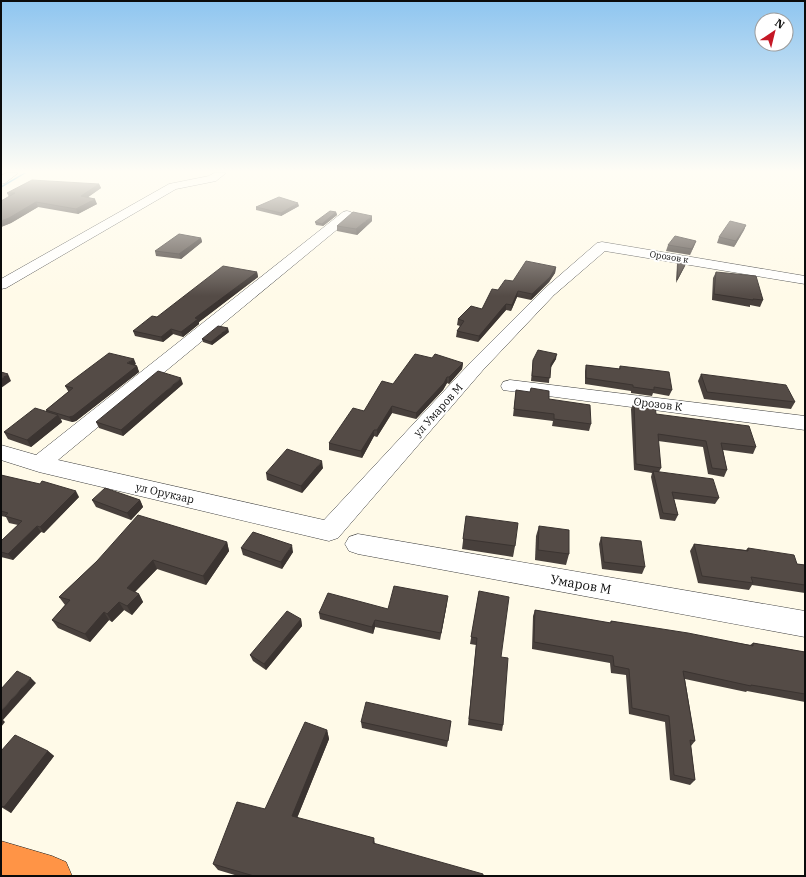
<svg xmlns="http://www.w3.org/2000/svg" width="806" height="877" font-family="'IBM Plex Serif',serif">
<style>
.lines{fill:none;stroke-linecap:round;stroke-linejoin:round}
.stream{fill:#2898d9;fill-rule:evenodd}
.street-casing{stroke:#3e3e3e;stroke-width:1}
.highway-casing{stroke:#1c1c1c;stroke-width:1}
.street{fill:#fff;fill-rule:evenodd}
.highway{fill:#ff9446;fill-rule:evenodd}
.wall{fill:#48403c}
.shaded-wall{fill:#3b3431}
.building{fill:#544b46;stroke:#3b3431}
.labels{text-anchor:middle;stroke-width:4;stroke-linejoin:round;paint-order:stroke}
.far-street-label{font-size:9px;fill:#0b0b0b;stroke:#fff}
.street-label{font-size:11px;fill:#0b0b0b;stroke:#fff}
.near-street-label{font-size:13px;fill:#0b0b0b;stroke:#fff}
</style>
<rect width="100%" height="100%" fill="#fffae8"/>
<g class="lines">
<!-- stream -->
<path class="stream" d="M24 173H26L1 188V186Z"/>
<defs>
<g id="street">
<path d="M6 173H18L5 183 1 184V176Z"/>
<path d="M214 173H226L216 181 176 189 6 288 1 289V279L169 184 209 176Z"/>
<path d="M347 211 351 212 353 215 351 218 58 460 324 520 471 362 544 289 597 243 602 242 805 276V284L605 251 554 295 483 370 338 538 329 541 39 472 1 460V445L36 455 343 212Z"/>
<path d="M510 380 805 416V430L503 390 501 386 503 382Z"/>
<path d="M358 534 805 611V637L358 554 349 551 345 544 349 537Z"/>
</g>
<path id="highway" d="M1 841 52 856 66 862 72 876H1Z"/>
</defs>
<!-- street casing -->
<use href="#street" class="street-casing"/>
<!-- highway casing -->
<use href="#highway" class="highway-casing"/>
<!-- street -->
<use href="#street" class="street"/>
<!-- highway -->
<use href="#highway" class="highway"/>
</g>
<!-- wall -->
<g class="wall">
<path d="M99 184 101 188 87 198 97 204 78 214 38 207 11 223 1 227V201L9 197 7 193Z"/>
<path d="M299 206 281 216 256 210V207Z"/>
<path d="M336 212 337 215 323 226 316 225 315 222Z"/>
<path d="M372 221 357 235 337 231V226Z"/>
<path d="M746 225 744 230 734 247 717 243 719 237Z"/>
<path d="M201 238 202 242 181 259 156 256 155 251Z"/>
<path d="M696 241 690 255 666 251 668 245Z"/>
<path d="M678 261 685 266 676 283 677 264Z"/>
<path d="M556 267 555 273 549 282 531 300 517 297 511 311 506 310 478 342 456 337 457 331 460 326 457 325 458 319 482 309 498 290Z"/>
<path d="M257 272 258 277 199 322V324L183 337 173 334 163 342 135 336 133 331 157 317Z"/>
<path d="M716 272 763 300 760 307 750 305V307L712 300 713 278Z"/>
<path d="M229 332 212 345 203 342 202 339Z"/>
<path d="M432 358 463 363 462 369 449 384 447 383 443 390 416 419 392 413 377 437 374 436 362 458 329 450V443L393 384Z"/>
<path d="M556 359 550 368 549 383 531 381 533 360Z"/>
<path d="M136 364 134 365 137 366 139 372 76 421 72 422 61 419 62 422 31 447 8 439 4 432 47 412 46 410 68 392V391L65 386Z"/>
<path d="M586 365 619 369 620 366 672 390 669 396 653 393 652 396 631 393V391L585 384V371Z"/>
<path d="M701 374 795 402 791 409 704 399 698 381Z"/>
<path d="M183 384 123 436 99 428 96 422Z"/>
<path d="M516 390 549 399 591 424 589 431 552 426 553 421 513 416Z"/>
<path d="M634 402 656 414 756 447 753 454 723 450 727 470 724 477 708 474 703 447 658 441 661 468 659 472 719 498 715 504 674 499 678 515 675 521 660 519 651 477 652 473 634 470 631 409Z"/>
<path d="M323 468 302 493 267 480 266 473Z"/>
<path d="M1 475 79 497 44 533 41 532 13 560 1 557V541L18 525 9 523 6 517 1 516Z"/>
<path d="M92 500H140L143 507 131 520 96 507Z"/>
<path d="M466 516 515 546 513 557 462 549Z"/>
<path d="M539 526 569 554 566 565 535 560 536 536Z"/>
<path d="M601 537 645 567 642 574 602 569 599 544Z"/>
<path d="M227 542 229 551 206 585 157 569 135 592 139 594 143 602 132 615 124 610 112 622 109 620 90 642 58 628 52 620 65 605 59 597 97 561Z"/>
<path d="M694 544 746 550 748 548 797 564 805 565V593L752 585 749 590 698 583 690 551Z"/>
<path d="M241 548 293 552 282 569 243 555Z"/>
<path d="M479 591 503 725 502 731 468 725 476 645 470 644Z"/>
<path d="M447 603 440 640 375 627 373 634 320 619 319 613 388 609Z"/>
<path d="M535 610 610 623 611 621 750 645 753 643 805 652V702L747 691 746 692 685 679 695 741 691 746 695 780 690 785 670 780 665 722 629 714 626 675 611 673 610 663 532 649 533 616Z"/>
<path d="M301 619 302 626 266 670 253 661 250 655Z"/>
<path d="M451 721 447 747 362 728 361 722Z"/>
<path d="M327 730 329 739 297 818 374 838 375 844 483 876H238L218 870 213 864 265 809Z"/>
<path d="M1 751H48L54 756 11 813 1 807Z"/>
</g>
<!-- shaded-wall -->
<g class="shaded-wall">
<path d="M99 184 101 188 82 201 81 196Z"/>
<path d="M95 199 97 204 78 214 76 209Z"/>
<path d="M36 202 38 207 11 223 1 227V221Z"/>
<path d="M298 203 299 206 281 216V213Z"/>
<path d="M336 212 337 215 323 226 322 224Z"/>
<path d="M372 216V221L357 235 356 229Z"/>
<path d="M746 225 744 230 734 247 736 241Z"/>
<path d="M201 238 202 242 181 259 179 254Z"/>
<path d="M696 241 694 246 690 255 692 249Z"/>
<path d="M556 267 555 273 549 282 531 300 532 294Z"/>
<path d="M257 272 258 277 199 322V324L183 337 181 332 195 318Z"/>
<path d="M518 291 517 297 511 311 512 305Z"/>
<path d="M506 304V310L478 342 479 336Z"/>
<path d="M228 328 229 332 212 345 211 342Z"/>
<path d="M171 329 173 334 163 342 161 337Z"/>
<path d="M557 354 556 359 550 369 551 364Z"/>
<path d="M134 359 136 364 130 369 127 363Z"/>
<path d="M463 363 462 369 449 384V377Z"/>
<path d="M137 366 139 372 76 421 72 422 69 417Z"/>
<path d="M8 374 11 381 1 388V379Z"/>
<path d="M447 377V383L443 390 416 419V413Z"/>
<path d="M181 378 183 384 123 436 121 430Z"/>
<path d="M392 406V413L377 437V430Z"/>
<path d="M58 415 62 422 31 447 27 440Z"/>
<path d="M374 430V436L362 458 361 451Z"/>
<path d="M322 461 323 468 302 493 301 486Z"/>
<path d="M76 491 79 497 44 533 40 527Z"/>
<path d="M140 500 143 507 131 520 127 513Z"/>
<path d="M37 526 41 532 13 560 8 554Z"/>
<path d="M227 542 229 551 206 585 203 576Z"/>
<path d="M292 545 293 552 282 569 281 562Z"/>
<path d="M153 560 157 569 131 596 127 588Z"/>
<path d="M139 594 143 602 132 615 127 606Z"/>
<path d="M448 596 447 603 440 640 441 633Z"/>
<path d="M119 602 124 610 112 622 107 614Z"/>
<path d="M104 612 109 620 90 642 85 634Z"/>
<path d="M301 619 302 626 266 670 264 664Z"/>
<path d="M375 620V627L373 634 372 627Z"/>
<path d="M31 678 36 683 3 720 5 722 1 727V711Z"/>
<path d="M327 730 329 739 295 823 292 816Z"/>
<path d="M48 751 54 756 11 813 4 807Z"/>
</g>
<!-- building -->
<g class="building">
<path d="M32 180 99 184 81 196 95 199 76 209 36 202 9 218 1 221V201L15 193H7Z"/>
<path d="M279 197 298 203 281 213 256 207Z"/>
<path d="M330 211 336 212 322 224 315 222Z"/>
<path d="M353 212 372 216 356 229 337 226Z"/>
<path d="M730 221 746 225 736 241 719 237Z"/>
<path d="M179 234 201 238 179 254 155 251Z"/>
<path d="M675 236 696 241 692 249 668 245Z"/>
<path d="M526 261 556 267 550 277 532 294 518 291 512 305 506 304 479 336 457 331 464 321 458 319 471 306 482 309 492 289 498 290 505 280 513 281Z"/>
<path d="M678 261 686 263 677 280Z"/>
<path d="M223 266 257 272 195 318 198 319 181 332 171 329 161 337 133 331 152 316 157 317Z"/>
<path d="M716 272 756 276 763 300 753 299V300L714 294Z"/>
<path d="M218 326 228 328 211 342 202 339Z"/>
<path d="M538 350 557 354 551 364 550 378 532 376 533 360Z"/>
<path d="M109 353 134 359 127 363 137 366 73 416 69 417 46 410 73 388 65 386Z"/>
<path d="M415 354 432 358 435 354 463 363 449 377H447L444 383 416 413 392 406 377 430H374L361 451 329 443 353 408 364 411 382 381 393 384Z"/>
<path d="M586 365 620 369V366L669 372 672 390 654 387V390L633 387V385L586 378Z"/>
<path d="M158 371 181 378 121 430 96 422Z"/>
<path d="M1 372 8 374 1 379Z"/>
<path d="M701 374 786 385 795 402 707 392Z"/>
<path d="M531 388 549 391V399L590 405 591 424 554 419V414L514 409 516 390 530 392Z"/>
<path d="M634 402 655 405 656 414 749 426 756 447 721 443 727 470 712 468 706 441 658 434 661 468 636 464Z"/>
<path d="M35 408 58 415 27 440 4 432Z"/>
<path d="M287 449 322 461 301 486 266 473Z"/>
<path d="M653 471 713 479 719 498 672 492 678 515 663 513Z"/>
<path d="M1 475 40 484 42 481 76 491 40 527 37 526 8 554 1 552V541L22 521 5 516 8 513 1 511Z"/>
<path d="M105 488 140 500 127 513 92 500Z"/>
<path d="M138 515 227 542 203 576 153 560 127 588 139 594 127 606 119 602 107 614 104 612 85 634 52 620 70 600 59 597 97 561Z"/>
<path d="M466 516 518 523 515 546 463 539Z"/>
<path d="M539 526 569 530V554L538 550Z"/>
<path d="M253 532 292 545 281 562 241 548Z"/>
<path d="M601 537 641 541 645 567 604 562Z"/>
<path d="M694 544 748 551V548L794 555 797 564 805 565V585L751 577 753 583 702 576Z"/>
<path d="M394 586 448 596 441 633 375 620 372 627 319 613 328 593 388 609Z"/>
<path d="M479 591 509 597 501 657 508 658 503 725 469 719 477 638 471 637Z"/>
<path d="M535 610 611 623V621L688 633 753 646V643L805 652V694L751 685V686L683 671 695 741 690 740 695 780 674 775 669 716 632 708 629 669 614 666 613 656 534 642Z"/>
<path d="M287 611 301 619 264 664 250 655Z"/>
<path d="M17 671 31 678 1 711V689Z"/>
<path d="M366 702 451 721 448 741 361 722Z"/>
<path d="M305 722 327 730 292 816 374 838 373 843 483 874V876H254L213 864 237 802 265 809Z"/>
<path d="M15 735 48 751 4 807 1 806V751Z"/>
</g>
<!-- sky -->
<linearGradient id="sky" x2="0" y2="1"><stop stop-color="#8ec5f0"/><stop offset="0.58" stop-color="#fffdf5"/><stop offset="1" stop-color="#fffdf5" stop-opacity="0"/></linearGradient>
<rect width="806" height="296" fill="url(#sky)"/>
<g class="labels">
<!-- far-street labels -->
<g class="far-street-label">
<text transform="translate(669 257) rotate(9)" y="3">Орозов к</text>
</g>
<!-- street labels -->
<g class="street-label">
<text transform="translate(658 404) rotate(7)" y="4">Орозов К</text>
<text transform="translate(438 410) rotate(-48)" y="4">ул Умаров М</text>
<text transform="translate(165 493) rotate(13)" y="4">ул Орукзар</text>
</g>
<!-- near-street labels -->
<g class="near-street-label">
<text transform="translate(581 584) rotate(10)" y="5">Умаров М</text>
</g>
</g>
<!-- border -->
<rect width="806" height="877" fill="none" stroke="#0b0b0b" stroke-width="4"/>
<!-- north arrow -->
<g transform="translate(774 32) rotate(35)"><circle r="19" fill="#ffffff" stroke="#9d9d9d"/>
<path d="M0-3L7 15L0 10L-7 15Z" fill="#c51826"/>
<text y="-6" font-size="11" font-weight="bold" text-anchor="middle" fill="#0b0b0b">N</text>
</g>
</svg>
